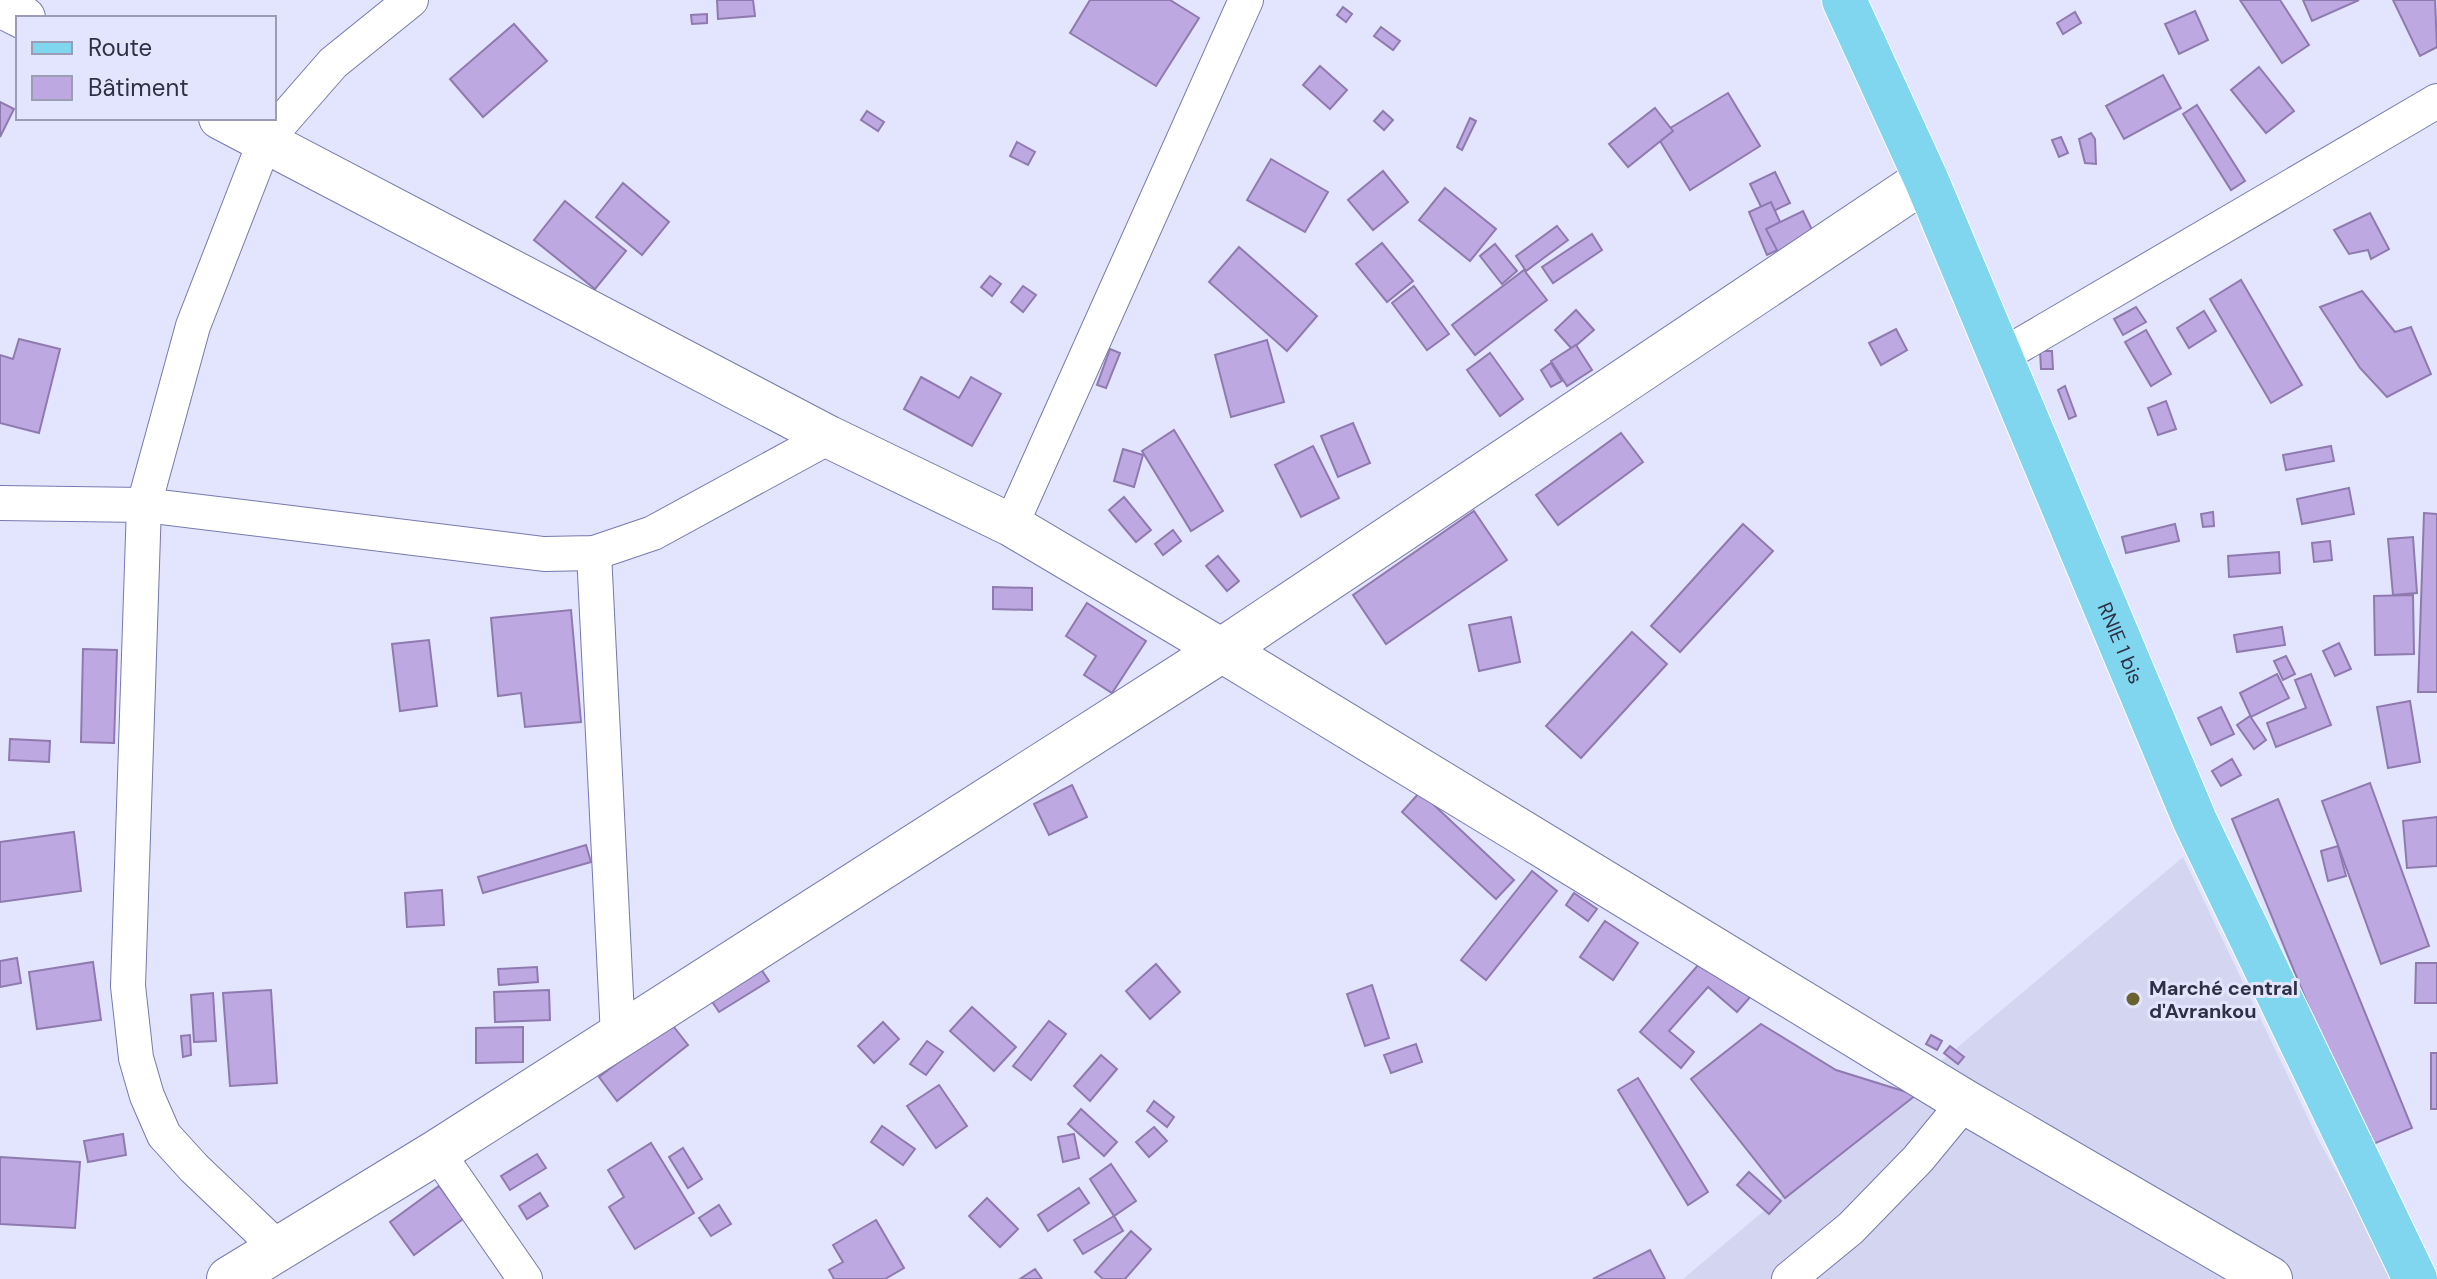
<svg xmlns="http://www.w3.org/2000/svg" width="2437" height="1279" font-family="'DM Sans',sans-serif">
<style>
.built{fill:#d4d6f1}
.building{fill:#bea8e1;stroke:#8f7ab0;stroke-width:2}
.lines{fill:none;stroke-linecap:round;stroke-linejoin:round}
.minor-casing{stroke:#7679af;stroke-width:36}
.tertiary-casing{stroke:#7679af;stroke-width:44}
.secondary-casing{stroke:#7679af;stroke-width:46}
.primary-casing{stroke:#fff;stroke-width:46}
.minor{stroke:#fff;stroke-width:34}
.tertiary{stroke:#fff;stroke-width:42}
.secondary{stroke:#fff;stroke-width:44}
.primary{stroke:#7fd6ee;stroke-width:44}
.poi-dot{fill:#6a6330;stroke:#e3e5fe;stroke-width:3}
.labels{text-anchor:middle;stroke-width:6;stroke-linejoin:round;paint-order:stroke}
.street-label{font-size:20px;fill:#2f3047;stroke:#e3e5fe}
.poi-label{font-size:20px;font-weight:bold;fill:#2f3047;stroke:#e3e5fe;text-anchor:start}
</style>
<rect width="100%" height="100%" fill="#e3e5fe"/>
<!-- built -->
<path class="built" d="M2183 857 2319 1141 2396 1279H1683Z"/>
<!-- building -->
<g class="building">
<path d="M717 0H753L755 16 718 19Z"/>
<path d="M1090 0H1170L1199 18 1156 86 1070 33Z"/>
<path d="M2240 0H2280L2309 45 2282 63Z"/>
<path d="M2303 0H2359L2312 21Z"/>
<path d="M2393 0H2435L2437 47 2420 56Z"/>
<path d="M1343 7 1352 14 1346 22 1337 15Z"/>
<path d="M2195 11 2208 40 2179 54 2165 24Z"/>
<path d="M2075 12 2081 23 2063 34 2057 23Z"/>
<path d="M707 14V23L692 24 691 15Z"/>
<path d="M514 24 547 61 483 117 450 79Z"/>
<path d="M1381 27 1400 41 1393 50 1374 36Z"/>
<path d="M1320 66 1347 90 1330 109 1303 85Z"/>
<path d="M2259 67 2294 111 2266 133 2231 90Z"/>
<path d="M2163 75 2181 108 2124 139 2106 106Z"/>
<path d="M1728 93 1760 146 1690 190 1657 136Z"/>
<path d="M0 102 14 109 0 137Z"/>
<path d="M2197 105 2245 181 2231 190 2183 114Z"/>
<path d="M1655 108 1673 131 1628 167 1609 144Z"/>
<path d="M867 111 884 122 878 131 861 120Z"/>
<path d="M1383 111 1393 120 1384 130 1374 121Z"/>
<path d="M1470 118 1476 121 1462 150 1457 147Z"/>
<path d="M2091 133 2095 139 2096 164 2085 163 2079 139Z"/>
<path d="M2061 137 2068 153 2059 157 2052 140Z"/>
<path d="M1017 142 1035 152 1028 165 1010 156Z"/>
<path d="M1271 159 1328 192 1305 232 1247 200Z"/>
<path d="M1383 171 1408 202 1373 230 1348 200Z"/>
<path d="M1775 172 1790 203 1765 215 1750 184Z"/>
<path d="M623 183 669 222 642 255 596 217Z"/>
<path d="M1445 188 1496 229 1470 261 1419 220Z"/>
<path d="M565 201 626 251 595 289 534 240Z"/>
<path d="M1771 202 1790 244 1767 255 1749 212Z"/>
<path d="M1803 211 1815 236 1779 254 1766 229Z"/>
<path d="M2370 213 2389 249 2371 259 2368 250 2349 254 2334 230Z"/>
<path d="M1557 226 1568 240 1526 271 1516 256Z"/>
<path d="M1592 234 1602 250 1553 283 1542 267Z"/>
<path d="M1382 243 1413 281 1387 302 1356 264Z"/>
<path d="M1495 244 1517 271 1502 284 1480 256Z"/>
<path d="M1239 247 1317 316 1287 351 1209 282Z"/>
<path d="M1524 270 1547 300 1475 355 1452 325Z"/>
<path d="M990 276 1001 284 992 296 981 287Z"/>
<path d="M2241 280 2302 385 2271 403 2210 299Z"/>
<path d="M1023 286 1036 295 1023 312 1011 302Z"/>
<path d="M1414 286 1449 334 1427 350 1392 303Z"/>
<path d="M2362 291 2395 332 2411 327 2431 374 2387 397 2360 368 2320 307Z"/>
<path d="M2136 307 2146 322 2123 335 2114 319Z"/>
<path d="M1576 310 1594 330 1572 349 1555 330Z"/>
<path d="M2204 311 2216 331 2189 348 2177 328Z"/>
<path d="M1896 329 1907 350 1881 365 1869 343Z"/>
<path d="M2146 330 2171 374 2151 386 2125 342Z"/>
<path d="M19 339 60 349 39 433 0 423V355L13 359Z"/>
<path d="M1267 340 1284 402 1231 417 1215 355Z"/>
<path d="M1576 345 1592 370 1567 386 1551 361Z"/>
<path d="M1110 349 1120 353 1106 388 1097 385Z"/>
<path d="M2040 351H2052L2053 369H2041Z"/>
<path d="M1490 353 1523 399 1500 416 1467 370Z"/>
<path d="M1551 363 1562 381 1551 387 1541 370Z"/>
<path d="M921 377 959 398 971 377 1001 394 972 446 904 409Z"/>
<path d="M2065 386 2076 416 2069 419 2058 390Z"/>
<path d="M2166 401 2176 429 2158 435 2148 408Z"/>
<path d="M1353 423 1370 463 1338 477 1321 436Z"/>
<path d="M1174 430 1223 511 1191 531 1142 451Z"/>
<path d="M1621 433 1643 462 1558 525 1536 495Z"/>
<path d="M1313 446 1339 498 1301 517 1275 465Z"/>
<path d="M2331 446 2334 461 2286 470 2283 455Z"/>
<path d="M1123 449 1143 455 1134 487 1114 481Z"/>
<path d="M2349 488 2354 514 2302 524 2297 499Z"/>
<path d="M1124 497 1151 530 1136 542 1109 510Z"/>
<path d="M1474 511 1507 560 1386 644 1353 595Z"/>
<path d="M2213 512 2214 526 2203 527 2201 514Z"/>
<path d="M2424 513 2437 514V692H2418Z"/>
<path d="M1743 524 1773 551 1680 652 1651 626Z"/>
<path d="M2175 524 2179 541 2126 553 2122 537Z"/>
<path d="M1173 530 1181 541 1163 555 1155 544Z"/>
<path d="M2413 537 2417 593 2393 595 2388 539Z"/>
<path d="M2330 541 2332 560 2314 562 2312 543Z"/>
<path d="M2279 552 2280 573 2229 577 2228 556Z"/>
<path d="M1218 556 1239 581 1227 591 1206 566Z"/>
<path d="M993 587 1032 588V610L993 609Z"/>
<path d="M2413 595 2414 654 2375 655 2374 596Z"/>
<path d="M1087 603 1146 641 1112 693 1084 675 1096 656 1066 636Z"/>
<path d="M571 610 581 722 525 727 521 693 498 696 491 618Z"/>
<path d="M1511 617 1520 662 1479 671 1469 625Z"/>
<path d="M2282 627 2285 645 2237 652 2234 635Z"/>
<path d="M1632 632 1667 664 1581 758 1546 726Z"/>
<path d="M429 640 437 706 400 711 392 644Z"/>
<path d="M2339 643 2351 669 2335 676 2323 651Z"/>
<path d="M83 649 117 650 114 743 81 742Z"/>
<path d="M2286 656 2295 674 2283 680 2274 661Z"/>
<path d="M2277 674 2289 698 2251 717 2240 693Z"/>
<path d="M2311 674 2331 725 2276 747 2267 723 2306 708 2295 680Z"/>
<path d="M2410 701 2420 762 2388 768 2377 707Z"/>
<path d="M2221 707 2234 734 2211 745 2198 718Z"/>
<path d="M2250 716 2266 740 2254 749 2237 725Z"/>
<path d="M10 739 50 741 49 762 9 760Z"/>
<path d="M2232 759 2241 775 2221 786 2212 771Z"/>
<path d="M2370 783 2429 946 2381 964 2322 801Z"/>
<path d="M1072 785 1087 817 1049 835 1034 804Z"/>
<path d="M1420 792 1514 880 1496 899 1402 812Z"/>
<path d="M2278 799 2412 1128 2366 1147 2232 819Z"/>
<path d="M2437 817V866L2407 868 2403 821Z"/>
<path d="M74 832 81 891 0 902V842Z"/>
<path d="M586 845 591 862 483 893 478 877Z"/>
<path d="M2338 846 2346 876 2328 881 2321 851Z"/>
<path d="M1532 871 1557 891 1486 980 1461 960Z"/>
<path d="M442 890 444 925 407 927 405 893Z"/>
<path d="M1574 893 1597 909 1588 921 1566 905Z"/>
<path d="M1605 921 1638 943 1613 980 1580 957Z"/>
<path d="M1706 956 1751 996 1737 1012 1708 987 1669 1031 1694 1052 1681 1068 1640 1032Z"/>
<path d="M17 958 21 983 0 987V961Z"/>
<path d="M93 962 101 1020 37 1029 29 972Z"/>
<path d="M2416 963H2437V1003H2415Z"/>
<path d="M1156 964 1180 992 1150 1019 1126 991Z"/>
<path d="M759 966 769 981 719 1012 709 997Z"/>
<path d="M537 967 538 982 499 985 498 969Z"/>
<path d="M1372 985 1389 1038 1365 1046 1347 994Z"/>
<path d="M271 990 277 1083 230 1086 223 993Z"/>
<path d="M549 990 550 1020 495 1022 494 992Z"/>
<path d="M213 993 216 1041 194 1042 191 995Z"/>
<path d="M972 1007 1016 1047 994 1071 950 1031Z"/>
<path d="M1049 1021 1066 1034 1031 1080 1013 1066Z"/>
<path d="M670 1022 688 1045 617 1101 599 1077Z"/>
<path d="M883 1022 899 1039 874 1063 858 1046Z"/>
<path d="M1761 1024 1836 1070 1916 1095 1785 1198 1691 1079Z"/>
<path d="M523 1027V1062L476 1063V1028Z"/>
<path d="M190 1035 191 1055 183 1057 181 1036Z"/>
<path d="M1931 1035 1942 1041 1937 1050 1926 1044Z"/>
<path d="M927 1041 943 1052 926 1075 910 1064Z"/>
<path d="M1416 1044 1422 1062 1391 1073 1384 1055Z"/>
<path d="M1950 1046 1964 1057 1958 1064 1944 1053Z"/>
<rect x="2431" y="1053" width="6" height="56"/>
<path d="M1101 1055 1117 1069 1090 1101 1074 1086Z"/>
<path d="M1638 1078 1708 1192 1688 1205 1618 1090Z"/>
<path d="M939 1085 967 1126 936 1148 907 1106Z"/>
<path d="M1154 1101 1174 1117 1167 1127 1147 1111Z"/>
<path d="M1081 1109 1117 1142 1104 1156 1068 1124Z"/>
<path d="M882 1126 915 1149 903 1165 871 1142Z"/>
<path d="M1154 1127 1167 1141 1149 1157 1136 1142Z"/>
<path d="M123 1134 126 1155 88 1162 84 1141Z"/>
<path d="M1074 1134 1079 1158 1063 1162 1058 1137Z"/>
<path d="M651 1143 694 1213 635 1249 609 1207 624 1197 608 1170Z"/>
<path d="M683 1148 702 1179 688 1188 669 1157Z"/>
<path d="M537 1154 546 1168 510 1190 501 1176Z"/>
<path d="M0 1157 80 1162 75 1228 0 1224Z"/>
<path d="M1111 1164 1136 1201 1114 1216 1090 1179Z"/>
<path d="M1749 1172 1781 1201 1769 1214 1737 1185Z"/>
<path d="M439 1186 463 1219 414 1255 390 1222Z"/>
<path d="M1079 1188 1089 1203 1048 1231 1038 1215Z"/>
<path d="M540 1193 548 1206 527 1219 519 1206Z"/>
<path d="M987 1198 1018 1229 1000 1247 969 1216Z"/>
<path d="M719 1205 731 1224 711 1236 699 1218Z"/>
<path d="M1114 1216 1123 1231 1083 1254 1074 1240Z"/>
<path d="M876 1220 904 1268 885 1279H834L829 1270 843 1262 833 1245Z"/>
<path d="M1131 1231 1151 1249 1125 1279H1103L1095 1272Z"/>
<path d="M1650 1250 1665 1279H1593Z"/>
<path d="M1035 1269 1042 1279H1020Z"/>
</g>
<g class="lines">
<defs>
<g id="minor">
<path d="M2000 357 2437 101"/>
<path d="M0 503 144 505 544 554 594 553 653 533 829 437"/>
<path d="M1011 525 1246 0"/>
<path d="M594 553 618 1036"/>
<path d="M437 1152 525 1279"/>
<path d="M279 1249 194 1168 164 1135 147 1096 136 1058 128 986 144 505 193 326 265 141 333 63 411 0"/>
<path d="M1789 1279 1851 1228 1918 1159 1965 1102"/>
</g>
<g id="tertiary">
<path d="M0 6 24 18"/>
<path d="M220 118 829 437 1011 525 1222 650"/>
</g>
<g id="secondary">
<path d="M1222 650 1965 1102 2270 1279"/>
<path d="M229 1279 437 1152 1222 650 1926 179"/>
</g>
<g id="primary">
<path id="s1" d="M1844 0 1926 179 2195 821 2415 1279"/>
</g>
</defs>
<!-- minor casing -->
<use href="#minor" class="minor-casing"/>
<!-- tertiary casing -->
<use href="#tertiary" class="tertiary-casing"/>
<!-- secondary casing -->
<use href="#secondary" class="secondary-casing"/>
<!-- primary casing -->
<use href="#primary" class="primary-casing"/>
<!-- minor -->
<use href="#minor" class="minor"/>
<!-- tertiary -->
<use href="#tertiary" class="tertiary"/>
<!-- secondary -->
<use href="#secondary" class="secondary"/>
<!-- primary -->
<use href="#primary" class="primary"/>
</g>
<!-- markers -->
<circle class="poi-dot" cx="2133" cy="999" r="8"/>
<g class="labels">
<!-- street labels -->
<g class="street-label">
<text dy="7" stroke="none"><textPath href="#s1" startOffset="700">RNIE 1 bis</textPath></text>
</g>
<!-- poi labels -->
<g class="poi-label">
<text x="2149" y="995">Marché central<tspan x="2149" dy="23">d'Avrankou</tspan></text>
</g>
</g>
<!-- legend -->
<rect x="16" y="16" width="260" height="104" fill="#e3e5fe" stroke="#9b9db5" stroke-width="2"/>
<rect x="32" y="42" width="40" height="12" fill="#7fd6ee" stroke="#9b9db5" stroke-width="2"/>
<text x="88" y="56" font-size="24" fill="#2f3047">Route</text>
<rect x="32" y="76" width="40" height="24" fill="#bea8e1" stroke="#9b9db5" stroke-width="2"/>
<text x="88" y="96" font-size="24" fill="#2f3047">Bâtiment</text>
</svg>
